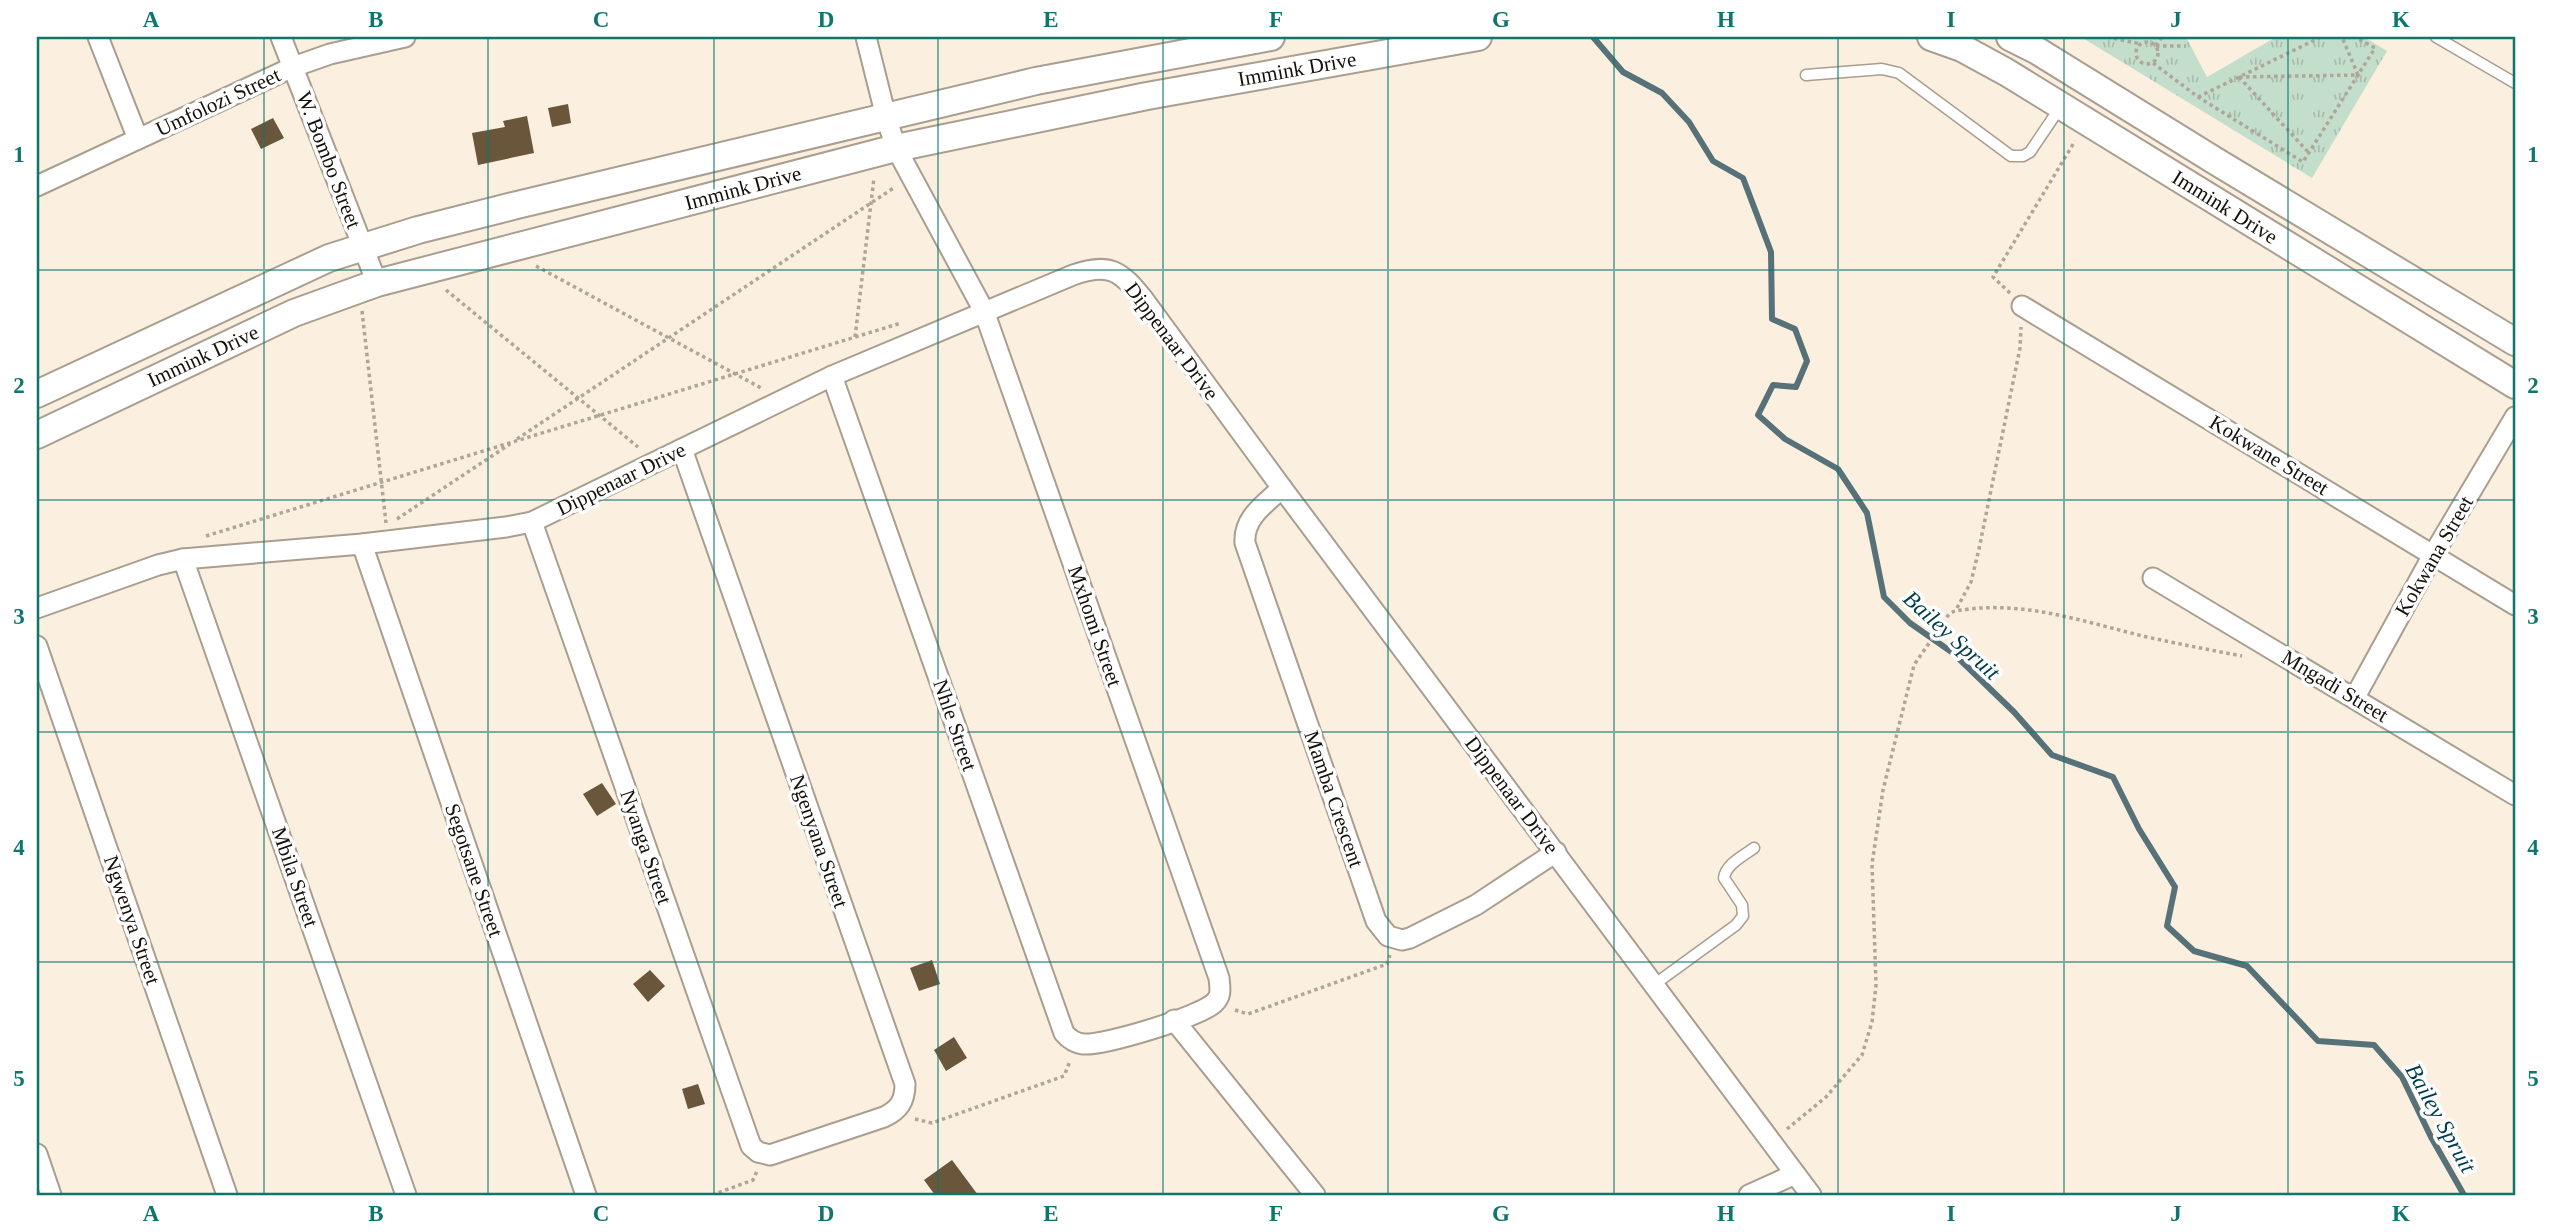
<svg xmlns="http://www.w3.org/2000/svg" width="2552" height="1232" font-family="'Times New Roman',serif">
<style>
.park{fill:url(#park-tufts)}
.lines{fill:none;stroke-linecap:round;stroke-linejoin:round}
.stream{stroke:#577179;stroke-width:6}
.building{fill:#69563b}
.service-casing{stroke:#a99e8f;stroke-width:13}
.minor-casing{stroke:#a99e8f;stroke-width:23}
.secondary-casing{stroke:#a99e8f;stroke-width:30}
.path{stroke:#afa69a;stroke-width:3.5;stroke-dasharray:3.5 3.5;stroke-linecap:butt}
.service{stroke:#fff;stroke-width:10}
.minor{stroke:#fff;stroke-width:19}
.secondary{stroke:#fff;stroke-width:26}
.grid{fill:none;stroke:#0f766e;stroke-width:2;stroke-opacity:0.55}
.labels{text-anchor:middle;stroke-width:7;stroke-linejoin:round;paint-order:stroke}
.street-label{font-size:21px;fill:#14100b;stroke:#fff}
.water-label{font-size:23px;font-style:italic;fill:#003d4c;stroke:#fff}
.neatline{fill:none;stroke:#0f766e;stroke-width:2.5}
.grid-label{font-size:23px;text-anchor:middle;font-weight:bold;fill:#0f766e}
</style>
<defs>
<pattern id="park-tufts" width="24" height="20" patternUnits="userSpaceOnUse" patternTransform="scale(1.75)"><rect width="24" height="20" fill="#c4decc"/><path d="M3 7l-1-3M5 7V3M7 7l1-3M15 17l-1-3M17 17v-4M19 17l1-3" fill="none" stroke="#a8bdae"/></pattern>
</defs>
<rect width="100%" height="100%" fill="#fbefdf"/>
<!-- park -->
<path class="park" d="M2081 37H2186L2207 77 2276 37H2364L2387 51 2312 178Z"/>
<g class="lines">
<!-- stream -->
<path class="stream" d="M1593 37 1623 72 1662 93 1689 122 1713 161 1743 178 1771 252 1772 319 1795 329 1807 361 1796 387 1773 385 1758 415 1785 439 1838 469 1867 513 1884 597 1910 623 1953 653 2014 712 2052 755 2113 777 2139 829 2175 887 2167 926 2194 951 2247 966 2318 1041 2374 1045 2402 1077 2431 1137 2464 1195"/>
</g>
<!-- building -->
<g class="building">
<path d="M568 104 571 123 552 127 548 108Z"/>
<path d="M527 116 534 153 478 165 472 133 505 127 503 121Z"/>
<path d="M273 118 284 138 261 149 251 129Z"/>
<path d="M602 783 616 804 597 816 583 794Z"/>
<path d="M932 960 940 984 919 991 910 968Z"/>
<path d="M650 970 665 986 648 1002 633 984Z"/>
<path d="M954 1037 967 1058 946 1071 934 1050Z"/>
<path d="M698 1084 705 1104 688 1109 682 1089Z"/>
<path d="M952 1160 978 1195H935L924 1180Z"/>
</g>
<g class="lines">
<defs>
<g id="service">
<path d="M2436 37 2515 83"/>
<path d="M1806 75 1882 69 1899 73 2011 156H2023L2030 152 2061 106"/>
<path d="M1655 984 1736 925 1743 916 1742 905 1724 878C1726 864 1743 856 1754 848"/>
</g>
<g id="minor">
<path d="M98 37 138 139"/>
<path d="M281 37 377 283"/>
<path d="M37 186 293 67 330 54 405 37"/>
<path d="M2022 306 2515 605"/>
<path d="M832 376 1064 1033C1069 1039 1075 1043 1083 1044 1103 1046 1199 1017 1214 1003 1222 996 1220 988 1219 978L984 311 896 148 886 117 866 37"/>
<path d="M1282 488C1265 504 1243 518 1245 543L1376 921 1388 936 1402 940 1410 938 1476 905 1556 852"/>
<path d="M532 522 751 1146 758 1152 770 1155 884 1117C899 1110 905 1101 905 1084L682 449"/>
<path d="M362 544 586 1195"/>
<path d="M183 559 406 1195"/>
<path d="M2153 578 2515 795"/>
<path d="M37 608 158 565 183 559 362 544 506 527 532 522 832 376 1073 275C1110 262 1121 271 1144 300L1282 488 1811 1195"/>
<path d="M37 646 227 1195"/>
<path d="M2355 697 2433 555 2515 417"/>
<path d="M1174 1020 1315 1195"/>
<path d="M37 1154 51 1195"/>
<path d="M1749 1195 1795 1174"/>
</g>
<g id="secondary">
<path d="M1931 37 1962 48 2006 72 2515 385"/>
<path d="M2010 37 2036 50 2217 162 2515 342"/>
<path d="M37 394 329 258 418 230 517 205 1036 81 1271 37"/>
<path d="M37 435 294 313 377 283 896 148 1147 96 1478 37"/>
</g>
</defs>
<!-- service casing -->
<use href="#service" class="service-casing"/>
<!-- minor casing -->
<use href="#minor" class="minor-casing"/>
<!-- secondary casing -->
<use href="#secondary" class="secondary-casing"/>
<!-- path -->
<g class="path">
<path d="M2107 37 2141 44"/>
<circle cx="2147" cy="53" r="11"/>
<path d="M2156 46H2186"/>
<path d="M2156 46 2162 37"/>
<path d="M2153 63 2198 97 2303 162 2375 48 2355 37"/>
<path d="M2239 77 2358 75 2342 37"/>
<path d="M2239 77 2309 153"/>
<path d="M2198 97 2321 37"/>
<path d="M536 266 763 389"/>
<path d="M446 290 638 447"/>
<path d="M2010 293 1993 277 2075 141"/>
<path d="M362 311 386 523"/>
<path d="M855 337 874 178"/>
<path d="M517 439 895 187"/>
<path d="M397 519 510 444"/>
<path d="M206 536 901 323"/>
<path d="M1957 608 1971 582 1979 549 2020 348 2021 327"/>
<path d="M1235 1010 1248 1014 1387 964 1390 955"/>
<path d="M915 1119 932 1123 1064 1076 1070 1061"/>
<path d="M1787 1129 1826 1097 1862 1055 1872 1022 1876 985 1872 864 1883 790 1914 665 1949 614C1957 609 1960 611 1969 609 2030 602 2088 623 2147 637 2179 644 2210 650 2242 656"/>
<path d="M712 1195 753 1180 757 1171"/>
</g>
<!-- service -->
<use href="#service" class="service"/>
<!-- minor -->
<use href="#minor" class="minor"/>
<!-- secondary -->
<use href="#secondary" class="secondary"/>
</g>
<!-- grid -->
<path class="grid" d="M264 37V1195M488 37V1195M714 37V1195M938 37V1195M1163 37V1195M1388 37V1195M1614 37V1195M1838 37V1195M2064 37V1195M2288 37V1195M37 270H2515M37 500H2515M37 732H2515M37 962H2515"/>
<g class="labels">
<!-- street labels -->
<g class="street-label">
<text transform="translate(1297 69) rotate(-10)" y="7">Immink Drive</text>
<text transform="translate(218 102) rotate(-25)" y="7">Umfolozi Street</text>
<text transform="translate(329 160) rotate(69)" y="7">W. Bombo Street</text>
<text transform="translate(743 188) rotate(-15)" y="7">Immink Drive</text>
<text transform="translate(2225 207) rotate(32)" y="7">Immink Drive</text>
<text transform="translate(1172 341) rotate(53)" y="7">Dippenaar Drive</text>
<text transform="translate(203 356) rotate(-25)" y="7">Immink Drive</text>
<text transform="translate(2269 455) rotate(31)" y="7">Kokwane Street</text>
<text transform="translate(621 479) rotate(-26)" y="7">Dippenaar Drive</text>
<text transform="translate(2434 556) rotate(-60)" y="7">Kokwana Street</text>
<text transform="translate(1095 626) rotate(71)" y="7">Mxhomi Street</text>
<text transform="translate(2335 686) rotate(31)" y="7">Mngadi Street</text>
<text transform="translate(955 725) rotate(71)" y="7">Nhle Street</text>
<text transform="translate(1512 795) rotate(53)" y="7">Dippenaar Drive</text>
<text transform="translate(1334 799) rotate(71)" y="7">Mamba Crescent</text>
<text transform="translate(819 841) rotate(71)" y="7">Ngenyana Street</text>
<text transform="translate(646 847) rotate(71)" y="7">Nyanga Street</text>
<text transform="translate(474 870) rotate(71)" y="7">Segotsane Street</text>
<text transform="translate(295 877) rotate(71)" y="7">Mbila Street</text>
<text transform="translate(132 920) rotate(71)" y="7">Ngwenya Street</text>
</g>
<!-- water labels -->
<g class="water-label">
<text transform="translate(1952 635) rotate(42)" y="8">Bailey Spruit</text>
<text transform="translate(2441 1118) rotate(61)" y="8">Bailey Spruit</text>
</g>
</g>
<!-- border -->
<rect width="2552" height="1232" fill="none" stroke="#ffffff" stroke-width="77"/>
<rect x="38" y="38" width="2476" height="1156" class="neatline"/>
<g class="grid-label">
<text x="151" y="27">A</text>
<text x="376" y="27">B</text>
<text x="601" y="27">C</text>
<text x="826" y="27">D</text>
<text x="1051" y="27">E</text>
<text x="1276" y="27">F</text>
<text x="1501" y="27">G</text>
<text x="1726" y="27">H</text>
<text x="1951" y="27">I</text>
<text x="2176" y="27">J</text>
<text x="2401" y="27">K</text>
<text x="19" y="162">1</text>
<text x="2533" y="162">1</text>
<text x="19" y="393">2</text>
<text x="2533" y="393">2</text>
<text x="19" y="624">3</text>
<text x="2533" y="624">3</text>
<text x="19" y="855">4</text>
<text x="2533" y="855">4</text>
<text x="19" y="1086">5</text>
<text x="2533" y="1086">5</text>
<text x="151" y="1221">A</text>
<text x="376" y="1221">B</text>
<text x="601" y="1221">C</text>
<text x="826" y="1221">D</text>
<text x="1051" y="1221">E</text>
<text x="1276" y="1221">F</text>
<text x="1501" y="1221">G</text>
<text x="1726" y="1221">H</text>
<text x="1951" y="1221">I</text>
<text x="2176" y="1221">J</text>
<text x="2401" y="1221">K</text>
</g>
</svg>
